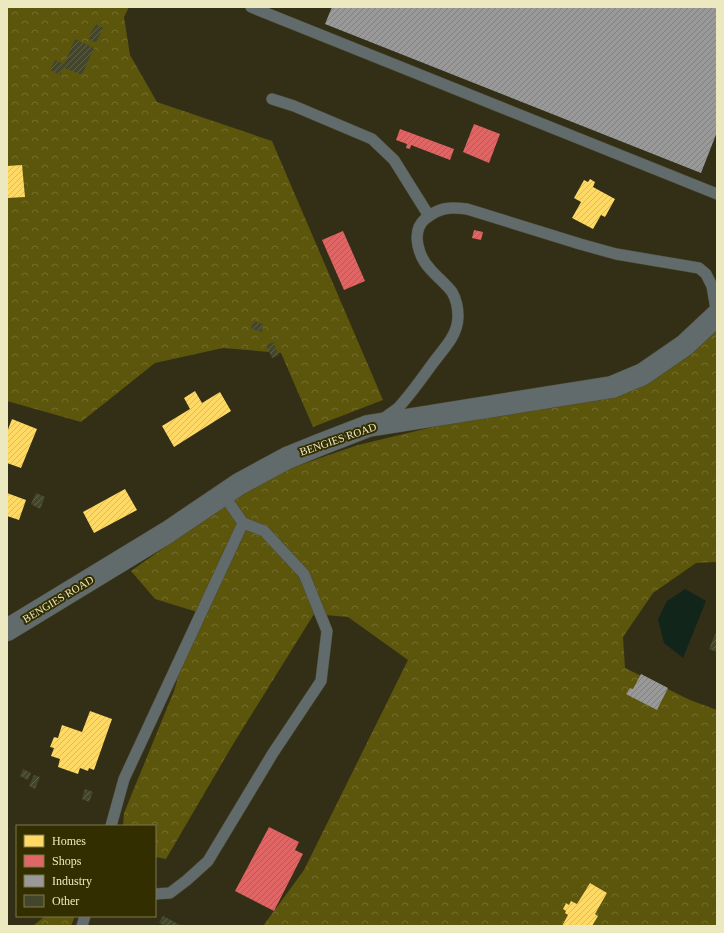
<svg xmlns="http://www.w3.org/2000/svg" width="724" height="933" font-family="'Times New Roman',serif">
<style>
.forest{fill:url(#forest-crowns)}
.water{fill:#12251b}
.homes{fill:url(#homes-hatch)}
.shops{fill:url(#shops-hatch)}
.industry{fill:url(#industry-hatch)}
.building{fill:url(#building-hatch)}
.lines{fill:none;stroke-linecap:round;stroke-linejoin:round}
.lane-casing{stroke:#4d4b34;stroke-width:12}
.street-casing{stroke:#4d4b34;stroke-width:23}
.lane{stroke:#616b6b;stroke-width:11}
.street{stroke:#616b6b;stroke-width:22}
.labels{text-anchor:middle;stroke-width:4;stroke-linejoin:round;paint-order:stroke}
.street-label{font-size:11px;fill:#ece9c1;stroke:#332e00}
</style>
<defs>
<pattern id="forest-crowns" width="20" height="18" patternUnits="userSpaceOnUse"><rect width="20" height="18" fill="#5c550c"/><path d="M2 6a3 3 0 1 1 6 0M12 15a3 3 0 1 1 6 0" fill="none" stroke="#746d2e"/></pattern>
<pattern id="homes-hatch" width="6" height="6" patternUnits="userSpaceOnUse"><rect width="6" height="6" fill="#ffd966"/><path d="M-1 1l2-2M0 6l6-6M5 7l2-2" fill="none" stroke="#dabc5d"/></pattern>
<pattern id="shops-hatch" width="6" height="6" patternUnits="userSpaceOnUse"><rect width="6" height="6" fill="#e06666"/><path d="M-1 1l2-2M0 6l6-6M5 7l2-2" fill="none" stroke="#b25c59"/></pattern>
<pattern id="industry-hatch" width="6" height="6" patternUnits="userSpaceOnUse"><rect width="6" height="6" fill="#999"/><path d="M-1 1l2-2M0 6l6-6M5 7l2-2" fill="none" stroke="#80807c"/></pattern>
<pattern id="building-hatch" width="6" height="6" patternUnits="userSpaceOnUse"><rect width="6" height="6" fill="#43462a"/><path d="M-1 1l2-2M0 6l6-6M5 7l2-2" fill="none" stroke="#5e6147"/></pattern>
</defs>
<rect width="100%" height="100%" fill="#322f16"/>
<!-- forest -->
<g class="forest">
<path d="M7 7H129L124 17 130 55 157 102 272 141 383 400 313 427 281 353 223 348 155 363 81 422 7 401Z"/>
<path d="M717 329V562L696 563 653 593 623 637 625 668 690 700 717 710V926H263L304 870 408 660 348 617 314 614 232 746 166 859 155 857V826H123L124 813 174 691 197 612 155 599 131 571 249 488 291 468 358 445 487 414 620 390Z"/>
<path d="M45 916H75L71 926H33Z"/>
</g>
<!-- water -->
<path class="water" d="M685 589 706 601 683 658 664 643 658 619 667 601Z"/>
<!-- homes -->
<g class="homes">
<path d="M22 165 25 197 7 198V166Z"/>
<path d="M590 179 595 182 593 187 615 199 605 217 601 215 593 229 572 218 581 202 574 198 584 180 588 182Z"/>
<path d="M195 391 202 403 220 392 231 411 174 447 162 426 190 409 184 398Z"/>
<path d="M12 419 37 429 21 468 7 463V432Z"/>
<path d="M125 489 137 510 94 533 83 512Z"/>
<path d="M7 493 26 500 19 520 7 516Z"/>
<path d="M90 711 112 719 94 770 89 768 88 771 80 768 78 774 58 767 60 759 51 756 54 748 50 747 54 737 58 738 62 725 82 732Z"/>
<path d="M590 883 607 893 595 914 598 916 592 926H562L568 915 565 913 566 911 563 909 566 903 569 905 571 901 577 904Z"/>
</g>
<!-- shops -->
<g class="shops">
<path d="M474 124 500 134 489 163 463 152Z"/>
<path d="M400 129 454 149 450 160 411 145 410 149 406 148 407 144 396 140Z"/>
<path d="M474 230 483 232 481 240 472 238Z"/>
<path d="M343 231 365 281 344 290 322 240Z"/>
<path d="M269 827 299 842 295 850 303 854 274 911 235 891Z"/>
</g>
<!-- industry -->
<g class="industry">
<path d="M332 7H717V132L701 173 325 24Z"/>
<path d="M641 674 668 688 657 710 626 694 630 688 633 689Z"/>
</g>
<!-- building -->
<g class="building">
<path d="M96 24 103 28 96 43 88 38Z"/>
<path d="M75 39 94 48 82 75 63 67 60 75 50 70 55 60 64 64Z"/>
<path d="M253 321 263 324 262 332 251 329Z"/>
<path d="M273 342 279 355 272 358 266 345Z"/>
<path d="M36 493 45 497 40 509 31 504Z"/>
<path d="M717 630V652L709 649Z"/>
<path d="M23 769 31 773 28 780 20 776Z"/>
<path d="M34 775 40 777 35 789 29 786Z"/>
<path d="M85 789 93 792 89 802 82 799Z"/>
<path d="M163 916 182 926H165L159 923Z"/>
</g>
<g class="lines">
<defs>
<g id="lane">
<path d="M251 7 717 194"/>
<path d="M272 99 294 106 372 139 394 160 429 216"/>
<path d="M383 419C388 415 393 412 398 408 411 394 422 378 433 363 439 355 446 347 451 339 456 331 458 324 458 316 458 308 456 299 452 292 446 284 438 278 431 270 419 258 410 232 425 219 440 207 449 207 467 209L580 244 616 254 699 268 706 274 712 286 717 315"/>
<path d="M111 826 124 779 243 523 223 494"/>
<path d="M155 894 170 893 187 880 208 861 273 753 321 681 327 631 304 574 264 531 243 523"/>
<path d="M82 926 85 916"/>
</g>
<path id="street" d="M7 630 168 532 239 484 287 458 319 445 368 426 612 387 643 374 685 345 717 315"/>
</defs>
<!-- lane casing -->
<use href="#lane" class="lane-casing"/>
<!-- street casing -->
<use href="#street" class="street-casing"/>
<!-- lane -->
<use href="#lane" class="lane"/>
<!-- street -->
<use href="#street" class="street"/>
</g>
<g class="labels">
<!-- street labels -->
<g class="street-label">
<text transform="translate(338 439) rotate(-19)" y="4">BENGIES ROAD</text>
<text transform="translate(58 599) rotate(-31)" y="4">BENGIES ROAD</text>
</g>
</g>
<!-- border -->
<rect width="724" height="933" fill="none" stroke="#ece9c1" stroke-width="16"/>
<!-- legend -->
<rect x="16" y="825" width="140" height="92" fill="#332e00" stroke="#7d794d"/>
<rect x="24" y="835" width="20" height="12" fill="#ffd966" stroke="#7d794d"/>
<text x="52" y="845" font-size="12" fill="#ece9c1">Homes</text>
<rect x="24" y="855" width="20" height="12" fill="#e06666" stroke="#7d794d"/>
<text x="52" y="865" font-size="12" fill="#ece9c1">Shops</text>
<rect x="24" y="875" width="20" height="12" fill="#999999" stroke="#7d794d"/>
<text x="52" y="885" font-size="12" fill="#ece9c1">Industry</text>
<rect x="24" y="895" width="20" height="12" fill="#43462a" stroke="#7d794d"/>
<text x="52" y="905" font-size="12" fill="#ece9c1">Other</text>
</svg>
